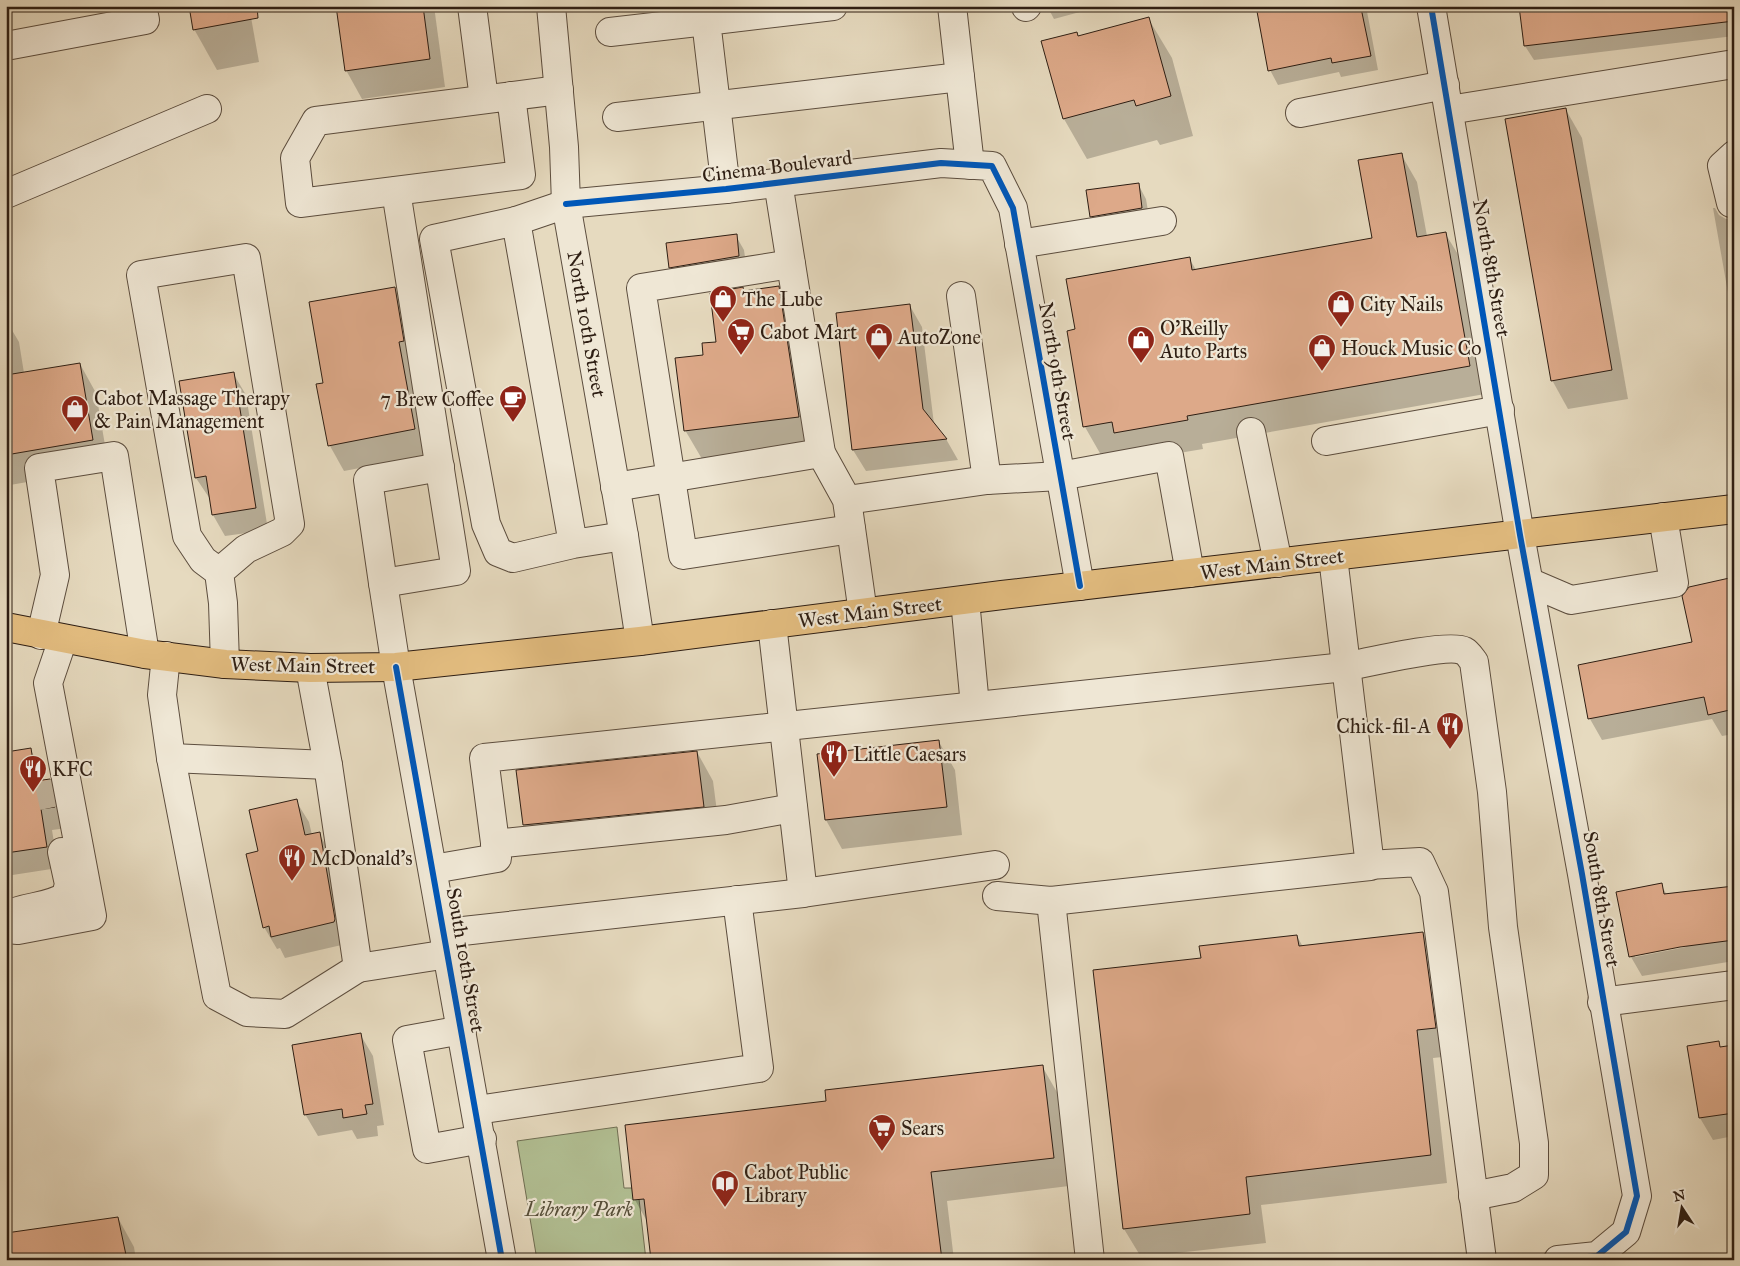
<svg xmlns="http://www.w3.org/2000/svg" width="1740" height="1266" font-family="'IM FELL Great Primer',serif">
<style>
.green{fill:#b2c094;stroke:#706f54}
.shadow{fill:#0003;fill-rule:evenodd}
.building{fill:#dda989;stroke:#2e1e13}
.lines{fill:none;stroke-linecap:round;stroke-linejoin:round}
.minor-tunnel{stroke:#c1b49d;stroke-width:28;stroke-dasharray:28 14;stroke-linecap:butt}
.minor-casing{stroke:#5c4d3e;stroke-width:30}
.major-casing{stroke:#2e1e13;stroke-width:30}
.minor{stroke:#efe7d5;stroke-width:28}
.major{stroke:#e3bd80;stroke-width:28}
.cycleway-casing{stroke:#efe7d5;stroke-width:9}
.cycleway{stroke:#0057b8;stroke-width:6}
.labels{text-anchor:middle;stroke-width:4.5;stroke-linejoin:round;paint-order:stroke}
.street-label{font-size:20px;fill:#2e1e13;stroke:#efe7d5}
.poi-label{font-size:20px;fill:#2e1e13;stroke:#efe7d5;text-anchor:start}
.park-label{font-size:20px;font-style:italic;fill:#564f3a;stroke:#efe7d5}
</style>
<rect width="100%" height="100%" fill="#e6dabf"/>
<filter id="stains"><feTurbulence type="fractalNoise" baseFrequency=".004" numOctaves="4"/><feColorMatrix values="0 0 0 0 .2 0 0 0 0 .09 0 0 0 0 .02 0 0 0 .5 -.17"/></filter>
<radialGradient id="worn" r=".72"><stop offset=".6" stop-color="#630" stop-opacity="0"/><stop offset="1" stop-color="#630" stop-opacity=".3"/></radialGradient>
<!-- green -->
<path class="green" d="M617 1127 624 1188H632L639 1199 646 1260H537L517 1141Z"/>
<!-- shadow -->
<g class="shadow">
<path d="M249 6 259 62 217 70 194 29Z"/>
<path d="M337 6H434L445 87 362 99 346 70Z"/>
<path d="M691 6H756L702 25Z"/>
<path d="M1047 6H1102L1054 19Z"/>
<path d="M1257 6H1366L1378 70 1341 77 1339 72 1278 85 1270 70Z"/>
<path d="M1734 6V36L1534 60 1525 46Z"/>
<path d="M1148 18 1172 58 1193 136 1160 145 1157 140 1087 159 1064 119 1043 42 1078 37Z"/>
<path d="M1566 110 1582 138 1628 399 1568 409 1552 380Z"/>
<path d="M1401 154 1417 182 1427 236 1445 233 1462 261 1485 394 1202 444 1203 449 1131 461 1101 455 1085 427 1076 330 1189 258 1196 270 1373 239Z"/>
<path d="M1138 184 1146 199 1150 223 1099 231 1091 216Z"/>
<path d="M1713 208H1715L1719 215 1726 219H1734V327Z"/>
<path d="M736 236 744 250 747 271 678 282 670 267Z"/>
<path d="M395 288 409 314 429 455 344 471 330 446 325 384Z"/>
<path d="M778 288 794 316 815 445 702 459 685 430 705 356 717 343 744 292Z"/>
<path d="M910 306 922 327 934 424 946 439 958 460 866 471 853 450Z"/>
<path d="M6 320 19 342 24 373 80 364 96 393 109 468 10 485 6 478Z"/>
<path d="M233 373 246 395 268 530 225 536 213 515 210 499 196 478Z"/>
<path d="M1734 580V734L1722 736 1712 719 1602 740 1590 719 1693 643Z"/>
<path d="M939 742 955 770 962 835 842 849 826 820 819 755Z"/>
<path d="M30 749 43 771 44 781H50L62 802 67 828 52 830 58 868 6 876V753Z"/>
<path d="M697 752 713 781 720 835 540 853 524 825 518 771Z"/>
<path d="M296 801 309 822 312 835 319 833 331 855 346 944 285 958 280 948 277 949 264 927 260 852Z"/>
<path d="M1661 885 1667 895 1734 887V961L1642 976 1631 957 1618 893ZM1686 945V947L1635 957V955Z"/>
<path d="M1423 933 1439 961 1452 1056 1433 1058 1447 1183 1261 1205 1266 1243 1141 1257 1124 1229 1094 971 1202 959 1297 936 1303 947Z"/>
<path d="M360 1034 373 1056 384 1125 377 1126 378 1136 357 1139 352 1130 318 1136 305 1114Z"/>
<path d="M1718 1042 1721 1048 1734 1046V1136L1713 1140 1700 1118 1689 1047Z"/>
<path d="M1042 1066 1058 1094 1069 1186 947 1201 954 1260H653L648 1223 635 1200 828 1102Z"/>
<path d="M118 1218 134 1247 136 1260H6Z"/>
</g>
<!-- building -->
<g class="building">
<path d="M189 6H257L258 18 193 30Z"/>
<path d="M336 6H423L430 59 345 71Z"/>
<path d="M1256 6H1343L1344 11 1361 8 1371 56 1332 63 1331 58 1268 71Z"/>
<path d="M1519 6H1734V21L1524 46Z"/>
<path d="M1149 17 1171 96 1136 106 1134 100 1063 119 1041 41 1077 32 1078 36Z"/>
<path d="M1566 108 1612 370 1551 381 1505 119Z"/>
<path d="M1402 153 1417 237 1446 232 1470 366 1187 416 1188 420 1114 433 1112 422 1083 427 1067 331 1075 329 1066 279 1190 257 1192 270 1372 238 1358 160Z"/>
<path d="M1139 183 1142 208 1090 217 1086 190Z"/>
<path d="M737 234 739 256 669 268 666 243Z"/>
<path d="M779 286 799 417 684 431 675 358 703 355 702 343 716 342 710 293 743 287 744 291Z"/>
<path d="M395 287 404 341 399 342 415 429 328 446 316 384 323 383 309 302Z"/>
<path d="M910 304 923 409 947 439 852 450 836 313Z"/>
<path d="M80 363 93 440 6 455V375Z"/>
<path d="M234 372 256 508 212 515 206 476 195 478 179 381Z"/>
<path d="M1734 577V709L1708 715 1704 697 1588 719 1578 665 1692 642 1682 596 1689 587Z"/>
<path d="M939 740 947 807 825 820 817 754Z"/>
<path d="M31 748 36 781 50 779 55 807 41 809 47 847 6 853V752Z"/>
<path d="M697 751 704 807 523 825 516 770Z"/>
<path d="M297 799 305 835 320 832 335 919 334 922 271 937 269 926 263 928 246 854 258 851 249 810Z"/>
<path d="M1662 883 1664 894 1734 886V940L1680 947 1629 957 1616 892Z"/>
<path d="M1423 932 1436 1028 1417 1030 1431 1155 1246 1177 1250 1214 1123 1229 1093 970 1201 958 1199 946 1297 935 1299 946Z"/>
<path d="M361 1033 373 1104 365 1105 367 1114 343 1118 342 1109 304 1115 292 1045Z"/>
<path d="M1719 1041 1720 1047 1734 1045V1113L1699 1118 1687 1046Z"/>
<path d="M1043 1065 1054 1158 931 1172 942 1260H651L644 1199 633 1200 625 1125 826 1101 825 1090Z"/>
<path d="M118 1217 126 1255 93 1260H6V1233Z"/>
</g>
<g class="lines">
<!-- minor-tunnel -->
<path class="minor-tunnel" d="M48 780 54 807"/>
<defs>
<g id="minor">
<path d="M472 6 484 99"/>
<path d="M551 6 564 147 566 204 624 536 640 641"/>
<path d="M1431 6 1520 535 1582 874 1637 1196 1626 1232 1597 1256 1558 1260"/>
<path d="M1026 7 1027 6"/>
<path d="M610 32 706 21"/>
<path d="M6 46 145 20 142 6"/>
<path d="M960 77 970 165"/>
<path d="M511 96 521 175 300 203 295 158 316 121 559 90"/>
<path d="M1449 110 1734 64"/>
<path d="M1300 113 1445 85"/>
<path d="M617 117 960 77 952 6"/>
<path d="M778 182 821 453 847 500 863 613"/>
<path d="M726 189 706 21 833 6"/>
<path d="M396 191 456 571 383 583 396 667 502 1260"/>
<path d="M6 194 207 109"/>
<path d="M1731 203 1722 166 1734 155"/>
<path d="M516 221 566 204 726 189 941 163 992 166 1013 208 1080 586"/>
<path d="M1019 244 1162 221"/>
<path d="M791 264 641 288 683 555 851 529"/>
<path d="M961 296 987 480"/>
<path d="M1251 432 1278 563"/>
<path d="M1326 441 1500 410"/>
<path d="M615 487 821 453"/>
<path d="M847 500 987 480 1060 476 1169 456 1190 573"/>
<path d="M573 544 516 221 434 239 486 524 498 552 513 558 573 544 624 536"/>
<path d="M219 572 246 549 282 532 290 524 246 258 141 275 187 536 203 560 219 572 223 603 225 664"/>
<path d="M1529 582 1571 600 1674 583 1663 517"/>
<path d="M383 583 368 480 440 467"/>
<path d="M965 600 975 706"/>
<path d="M772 624 803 893 995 865"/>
<path d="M41 635 55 575 39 468 114 456 145 654"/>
<path d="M166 656 162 695 171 758 217 996 247 1012 285 1014 358 968 328 765 310 668"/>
<path d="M171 758 328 765"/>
<path d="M495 844 726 820 793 808"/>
<path d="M1368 865 1420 862 1434 892 1482 1260"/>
<path d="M433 869 497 858 484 758 1345 667C1365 663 1449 643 1464 651 1468 653 1471 658 1474 662L1492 792 1503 927 1534 1143V1175L1513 1188 1473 1196"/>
<path d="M997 896 1051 901 1370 866 1333 557"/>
<path d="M1051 901 1090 1260"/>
<path d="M6 916C25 905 47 909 66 896L69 884 62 852"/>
<path d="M6 929 18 930 92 916 48 683 63 639"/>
<path d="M445 933 803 893"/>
<path d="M358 968 448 954"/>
<path d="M1602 1002 1734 985"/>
<path d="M462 1030 407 1040 427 1149 482 1139"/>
<path d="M477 1110 759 1068 737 900"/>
</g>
<path id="major" d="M6 627 145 654 225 664 310 668 396 667 640 641 1002 595 1734 509"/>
</defs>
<!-- minor casing -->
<use href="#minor" class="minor-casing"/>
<!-- major casing -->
<use href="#major" class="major-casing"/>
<!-- minor -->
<use href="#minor" class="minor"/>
<!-- major -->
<use href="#major" class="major"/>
<defs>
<g id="cycleway">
<path d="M1431 6 1520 535 1582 874 1637 1196 1626 1232 1597 1256 1558 1260"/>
<path d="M566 204 726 189 941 163 992 166 1013 208 1080 586"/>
<path d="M396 667 502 1260"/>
</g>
</defs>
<!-- cycleway casing -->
<use href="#cycleway" class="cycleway-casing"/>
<!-- cycleway -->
<use href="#cycleway" class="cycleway"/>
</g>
<!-- icons -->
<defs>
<symbol id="shop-pin" viewBox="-11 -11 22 30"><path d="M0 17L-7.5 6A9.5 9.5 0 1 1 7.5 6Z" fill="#8f2418" stroke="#efe7d5"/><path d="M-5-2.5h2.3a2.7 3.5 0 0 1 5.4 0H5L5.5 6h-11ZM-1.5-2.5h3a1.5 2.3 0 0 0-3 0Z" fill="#fff"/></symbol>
<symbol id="supermarket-pin" viewBox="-11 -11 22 30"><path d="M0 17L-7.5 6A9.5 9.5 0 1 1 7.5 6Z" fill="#8f2418" stroke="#efe7d5"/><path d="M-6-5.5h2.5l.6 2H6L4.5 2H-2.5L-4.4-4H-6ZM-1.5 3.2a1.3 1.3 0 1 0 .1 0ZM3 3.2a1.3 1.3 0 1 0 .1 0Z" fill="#fff"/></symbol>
<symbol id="cafe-pin" viewBox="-11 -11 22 30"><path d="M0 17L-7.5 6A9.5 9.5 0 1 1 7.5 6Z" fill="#8f2418" stroke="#efe7d5"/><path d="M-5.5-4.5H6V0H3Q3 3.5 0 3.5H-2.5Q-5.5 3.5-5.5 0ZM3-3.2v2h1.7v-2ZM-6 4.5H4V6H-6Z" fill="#fff"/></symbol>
<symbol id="restaurant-pin" viewBox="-11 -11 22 30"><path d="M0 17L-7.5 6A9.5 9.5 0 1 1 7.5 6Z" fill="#8f2418" stroke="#efe7d5"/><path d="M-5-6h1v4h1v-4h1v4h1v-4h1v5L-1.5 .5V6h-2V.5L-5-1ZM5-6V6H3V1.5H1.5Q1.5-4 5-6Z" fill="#fff"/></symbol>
<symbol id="library-pin" viewBox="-11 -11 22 30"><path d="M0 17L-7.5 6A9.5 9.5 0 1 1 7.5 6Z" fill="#8f2418" stroke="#efe7d5"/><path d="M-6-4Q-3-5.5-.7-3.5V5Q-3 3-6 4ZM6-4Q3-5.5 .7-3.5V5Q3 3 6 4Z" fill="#fff"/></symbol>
</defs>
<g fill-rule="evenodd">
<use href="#shop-pin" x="707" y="283" width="32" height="43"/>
<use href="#shop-pin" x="1325" y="288" width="32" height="43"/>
<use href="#supermarket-pin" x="725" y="316" width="32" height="43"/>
<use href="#shop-pin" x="863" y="321" width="32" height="43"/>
<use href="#shop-pin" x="1125" y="324" width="32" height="43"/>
<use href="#shop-pin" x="1306" y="332" width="32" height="43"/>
<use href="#cafe-pin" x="497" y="383" width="32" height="43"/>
<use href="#shop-pin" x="59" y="393" width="32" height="43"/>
<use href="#restaurant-pin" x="1434" y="710" width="32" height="43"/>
<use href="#restaurant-pin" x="818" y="738" width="32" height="43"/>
<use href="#restaurant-pin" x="17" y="753" width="32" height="43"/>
<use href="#restaurant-pin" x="276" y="842" width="32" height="43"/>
<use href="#supermarket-pin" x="866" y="1112" width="32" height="43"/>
<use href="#library-pin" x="709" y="1168" width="32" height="43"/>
</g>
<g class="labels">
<!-- street labels -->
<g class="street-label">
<text transform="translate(777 166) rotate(-7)" y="7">Cinema Boulevard</text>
<text transform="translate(1492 268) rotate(80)" y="7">North 8th Street</text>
<text transform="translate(587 324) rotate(80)" y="7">North 10th Street</text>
<text transform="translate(1058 371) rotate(80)" y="7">North 9th Street</text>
<text transform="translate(1272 564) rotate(-7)" y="7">West Main Street</text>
<text transform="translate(870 612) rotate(-7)" y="7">West Main Street</text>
<text transform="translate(303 665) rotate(1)" y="7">West Main Street</text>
<text transform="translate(1602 899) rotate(80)" y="7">South 8th Street</text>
<text transform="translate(466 960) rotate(80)" y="7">South 10th Street</text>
</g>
<!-- poi labels -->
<g class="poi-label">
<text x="742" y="306">The Lube</text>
<text x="1360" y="311">City Nails</text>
<text x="1160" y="335">O'Reilly<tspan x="1160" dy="23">Auto Parts</tspan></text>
<text x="760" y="339">Cabot Mart</text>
<text x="898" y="344">AutoZone</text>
<text x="1341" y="355">Houck Music Co</text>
<text x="94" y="405">Cabot Massage Therapy<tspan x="94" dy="23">&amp; Pain Management</tspan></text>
<text x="494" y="406" text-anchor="end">7 Brew Coffee</text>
<text x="1431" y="733" text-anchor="end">Chick-fil-A</text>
<text x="853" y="761">Little Caesars</text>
<text x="52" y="776">KFC</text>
<text x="311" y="865">McDonald's</text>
<text x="901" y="1135">Sears</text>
<text x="744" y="1179">Cabot Public<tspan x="744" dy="23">Library</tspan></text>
</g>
<!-- park labels -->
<g class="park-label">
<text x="579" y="1216">Library Park</text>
</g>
</g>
<!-- margin -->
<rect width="1740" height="1266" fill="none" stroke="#e6dabf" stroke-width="25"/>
<rect x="8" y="8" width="1725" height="1251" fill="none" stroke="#2e1e13" stroke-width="2.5"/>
<rect x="12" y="12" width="1715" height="1241" fill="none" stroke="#2e1e13"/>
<!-- north arrow -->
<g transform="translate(1682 1208) rotate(348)" stroke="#efe7d5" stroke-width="4" paint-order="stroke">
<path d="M0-4L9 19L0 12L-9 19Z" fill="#2e1e13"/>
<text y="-8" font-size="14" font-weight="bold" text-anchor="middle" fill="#2e1e13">N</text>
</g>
<rect width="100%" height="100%" filter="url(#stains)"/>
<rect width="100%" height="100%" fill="url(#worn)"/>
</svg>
